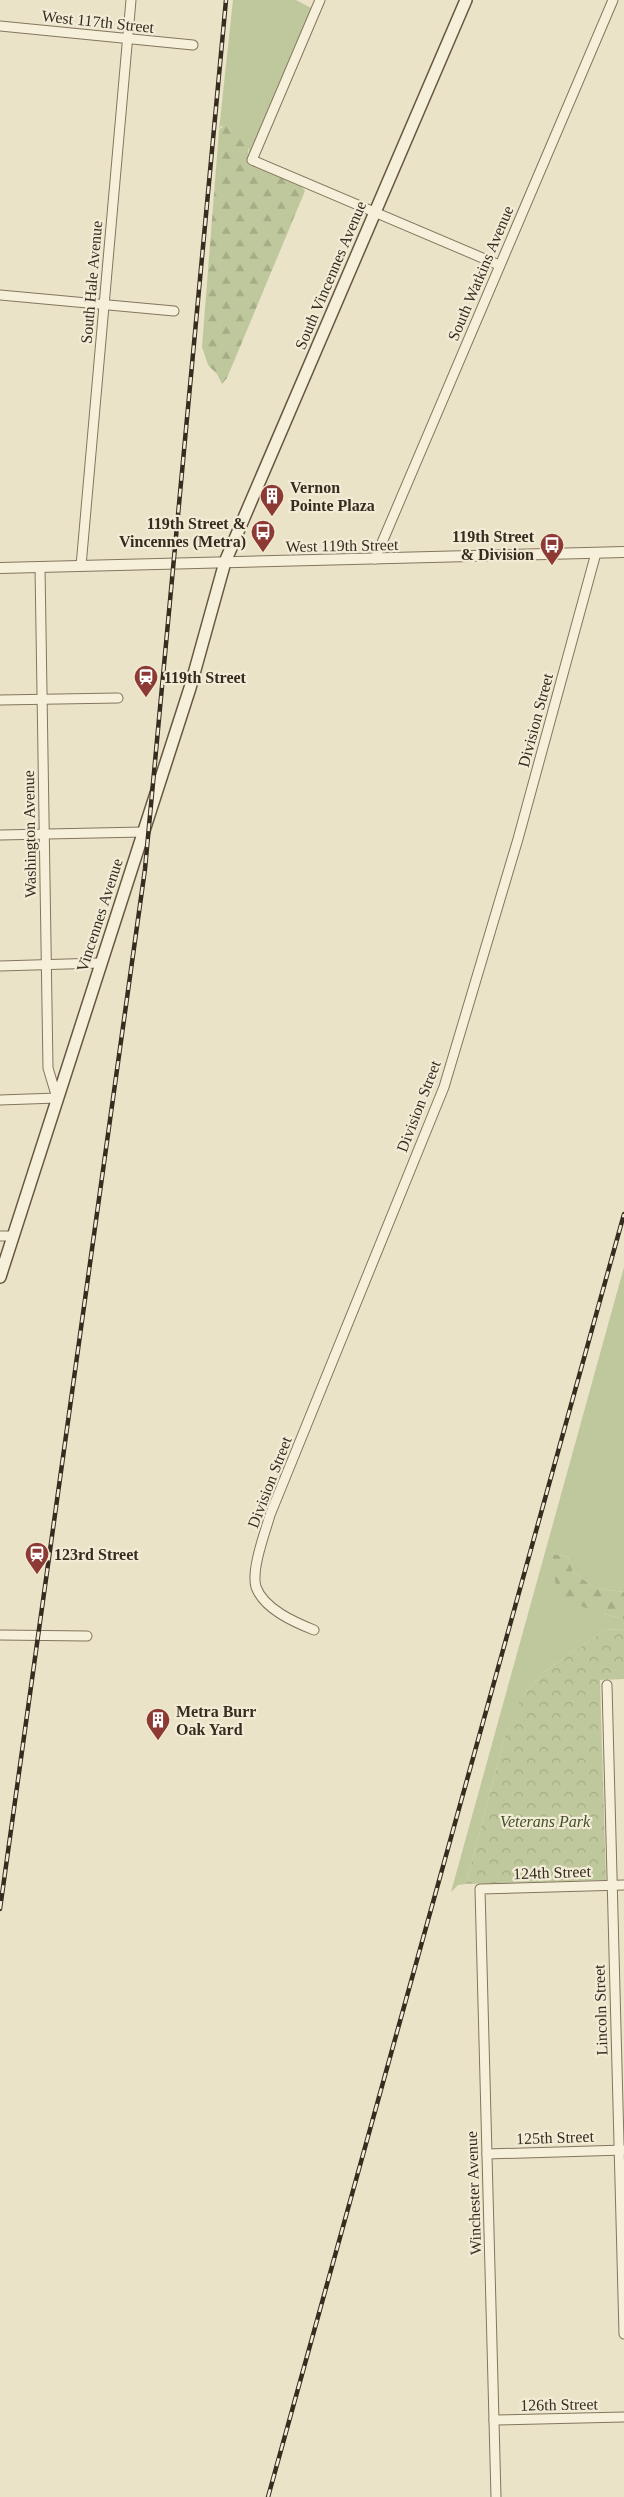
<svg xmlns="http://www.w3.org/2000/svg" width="624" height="2497" font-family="Georgia,serif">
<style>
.grass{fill:#bfc89c}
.forest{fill:url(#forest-firs)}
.park{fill:url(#park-crowns)}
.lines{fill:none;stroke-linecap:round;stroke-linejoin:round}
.minor-casing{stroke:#84755e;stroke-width:11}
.tertiary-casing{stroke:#84755e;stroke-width:12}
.secondary-casing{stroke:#665741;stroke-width:14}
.minor{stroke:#f6f0da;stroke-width:9}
.tertiary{stroke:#f6f0da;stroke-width:10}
.secondary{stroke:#f6f0da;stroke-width:11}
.rail-casing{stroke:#362d20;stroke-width:4.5}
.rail{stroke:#f2ecd6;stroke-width:2.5;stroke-dasharray:8;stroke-linecap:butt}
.labels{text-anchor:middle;stroke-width:4.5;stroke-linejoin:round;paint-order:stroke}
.street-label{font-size:16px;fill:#362d20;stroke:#f2ecd6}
.poi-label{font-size:16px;font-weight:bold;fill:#362d20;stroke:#f2ecd6;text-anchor:start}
.park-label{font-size:16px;font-style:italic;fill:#435029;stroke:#f2ecd6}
</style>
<defs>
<pattern id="forest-firs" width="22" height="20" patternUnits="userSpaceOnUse" patternTransform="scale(1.25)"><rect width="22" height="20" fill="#bfc89c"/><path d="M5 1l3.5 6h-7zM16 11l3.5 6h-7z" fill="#a5ac86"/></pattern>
<pattern id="park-crowns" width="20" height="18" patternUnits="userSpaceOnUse" patternTransform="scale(1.25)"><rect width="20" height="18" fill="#bfc89c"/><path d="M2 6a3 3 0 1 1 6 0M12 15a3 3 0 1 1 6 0" fill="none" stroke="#a5ac86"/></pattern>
</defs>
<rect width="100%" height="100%" fill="#eae3c7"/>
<!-- grass -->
<g class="grass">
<path d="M233 0H296L311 8 249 155V149L230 129 221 126 219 130Z"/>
<path d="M624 1267V1592L595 1588 573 1572 568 1557 553 1554 604 1614 624 1619V1629L605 1630 545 1671 523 1695 505 1736 466 1884 458 1885 451 1892Z"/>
</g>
<!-- forest -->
<g class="forest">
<path d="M225 125 248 144 249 164 299 183 305 191 227 378 222 384 217 374 208 365 202 347 219 130Z"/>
<path d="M553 1554 568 1557 573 1572 595 1588 624 1592V1619C604 1614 575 1608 560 1591 553 1583 553 1564 553 1554Z"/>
</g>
<!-- park -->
<path class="park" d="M624 1629V1679L600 1680 606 1880 466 1884 505 1736 512 1715 523 1695 545 1671 605 1630Z"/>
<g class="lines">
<defs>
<g id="minor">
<path d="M320 0 252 160 499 265"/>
<path d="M0 26 193 45"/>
<path d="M0 295 174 311"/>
<path d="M375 559 613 0"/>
<path d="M81 566 131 0"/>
<path d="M0 700 118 698"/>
<path d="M0 835 143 832"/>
<path d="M0 966 100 963"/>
<path d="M0 1100 57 1098 48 1068 40 567"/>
<path d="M0 1236H13"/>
<path d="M314 1630C294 1622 264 1609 256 1587 251 1569 265 1533 270 1515L444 1087 518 839 596 553"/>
<path d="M0 1635 87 1636"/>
<path d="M607 1685 624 2334"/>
<path d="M487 2154 624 2150"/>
<path d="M494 2420 624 2417"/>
<path d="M496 2497 480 1889 624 1885"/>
</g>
<path id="tertiary" d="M0 568 624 552"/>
<path id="secondary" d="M0 1277 190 688 225 562 466 0"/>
</defs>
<!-- minor casing -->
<use href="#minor" class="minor-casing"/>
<!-- tertiary casing -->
<use href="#tertiary" class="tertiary-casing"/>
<!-- secondary casing -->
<use href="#secondary" class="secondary-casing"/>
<!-- minor -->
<use href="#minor" class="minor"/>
<!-- tertiary -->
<use href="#tertiary" class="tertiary"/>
<!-- secondary -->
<use href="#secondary" class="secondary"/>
<defs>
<g id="rail">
<path d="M0 1909 145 869 226 0"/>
<path d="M268 2497 624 1214"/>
</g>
</defs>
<!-- rail casing -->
<use href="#rail" class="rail-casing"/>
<!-- rail -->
<use href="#rail" class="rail"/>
</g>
<!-- icons -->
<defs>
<symbol id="building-pin" viewBox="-11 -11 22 30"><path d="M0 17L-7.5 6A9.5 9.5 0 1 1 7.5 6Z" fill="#8e3a34" stroke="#f2ecd6"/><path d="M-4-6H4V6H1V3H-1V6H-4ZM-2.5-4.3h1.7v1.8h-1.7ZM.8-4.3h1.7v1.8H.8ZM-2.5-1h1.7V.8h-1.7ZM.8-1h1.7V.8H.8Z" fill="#fff"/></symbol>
<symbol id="bus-pin" viewBox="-11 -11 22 30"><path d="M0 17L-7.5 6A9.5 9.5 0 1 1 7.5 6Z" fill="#8e3a34" stroke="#f2ecd6"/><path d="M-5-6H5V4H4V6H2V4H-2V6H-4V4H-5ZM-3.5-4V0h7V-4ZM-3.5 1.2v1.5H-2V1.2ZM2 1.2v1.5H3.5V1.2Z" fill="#fff"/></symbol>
<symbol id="station-pin" viewBox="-11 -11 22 30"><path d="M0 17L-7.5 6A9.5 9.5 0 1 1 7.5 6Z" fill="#8e3a34" stroke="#f2ecd6"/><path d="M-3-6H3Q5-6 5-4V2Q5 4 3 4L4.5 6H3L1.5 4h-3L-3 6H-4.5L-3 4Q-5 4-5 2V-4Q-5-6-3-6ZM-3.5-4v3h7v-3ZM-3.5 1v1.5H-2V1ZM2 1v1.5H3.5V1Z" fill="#fff"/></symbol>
</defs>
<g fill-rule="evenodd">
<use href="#building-pin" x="258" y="482" width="28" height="38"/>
<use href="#bus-pin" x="249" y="518" width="28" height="38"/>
<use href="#bus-pin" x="538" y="531" width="28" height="38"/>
<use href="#station-pin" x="132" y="663" width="28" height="38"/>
<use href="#station-pin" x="23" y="1540" width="28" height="38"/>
<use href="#building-pin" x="144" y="1706" width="28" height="38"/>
</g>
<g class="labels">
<!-- street labels -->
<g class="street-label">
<text transform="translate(98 21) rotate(6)" y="6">West 117th Street</text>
<text transform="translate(480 273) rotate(-67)" y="6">South Watkins Avenue</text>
<text transform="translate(330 275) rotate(-67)" y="6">South Vincennes Avenue</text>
<text transform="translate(91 282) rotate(-85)" y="6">South Hale Avenue</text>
<text transform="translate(342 545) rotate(-1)" y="6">West 119th Street</text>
<text transform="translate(535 720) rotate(-75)" y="6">Division Street</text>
<text transform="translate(29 834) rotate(-91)" y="6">Washington Avenue</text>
<text transform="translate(99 915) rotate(-72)" y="6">Vincennes Avenue</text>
<text transform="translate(418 1106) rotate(-69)" y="6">Division Street</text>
<text transform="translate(269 1482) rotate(-69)" y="6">Division Street</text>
<text transform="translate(552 1872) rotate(-2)" y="6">124th Street</text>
<text transform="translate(600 2010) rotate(-92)" y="6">Lincoln Street</text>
<text transform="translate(555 2137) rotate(-2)" y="6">125th Street</text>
<text transform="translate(473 2193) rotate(-92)" y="6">Winchester Avenue</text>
<text transform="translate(559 2404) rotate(-1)" y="6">126th Street</text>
</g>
<!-- poi labels -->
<g class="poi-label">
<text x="290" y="493">Vernon<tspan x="290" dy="18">Pointe Plaza</tspan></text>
<text x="246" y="529" text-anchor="end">119th Street &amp;<tspan x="246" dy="18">Vincennes (Metra)</tspan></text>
<text x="534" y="542" text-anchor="end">119th Street<tspan x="534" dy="18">&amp; Division</tspan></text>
<text x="164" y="683">119th Street</text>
<text x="54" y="1560">123rd Street</text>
<text x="176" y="1717">Metra Burr<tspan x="176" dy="18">Oak Yard</tspan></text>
</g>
<!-- park labels -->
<g class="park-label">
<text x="545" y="1827">Veterans Park</text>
</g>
</g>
</svg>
